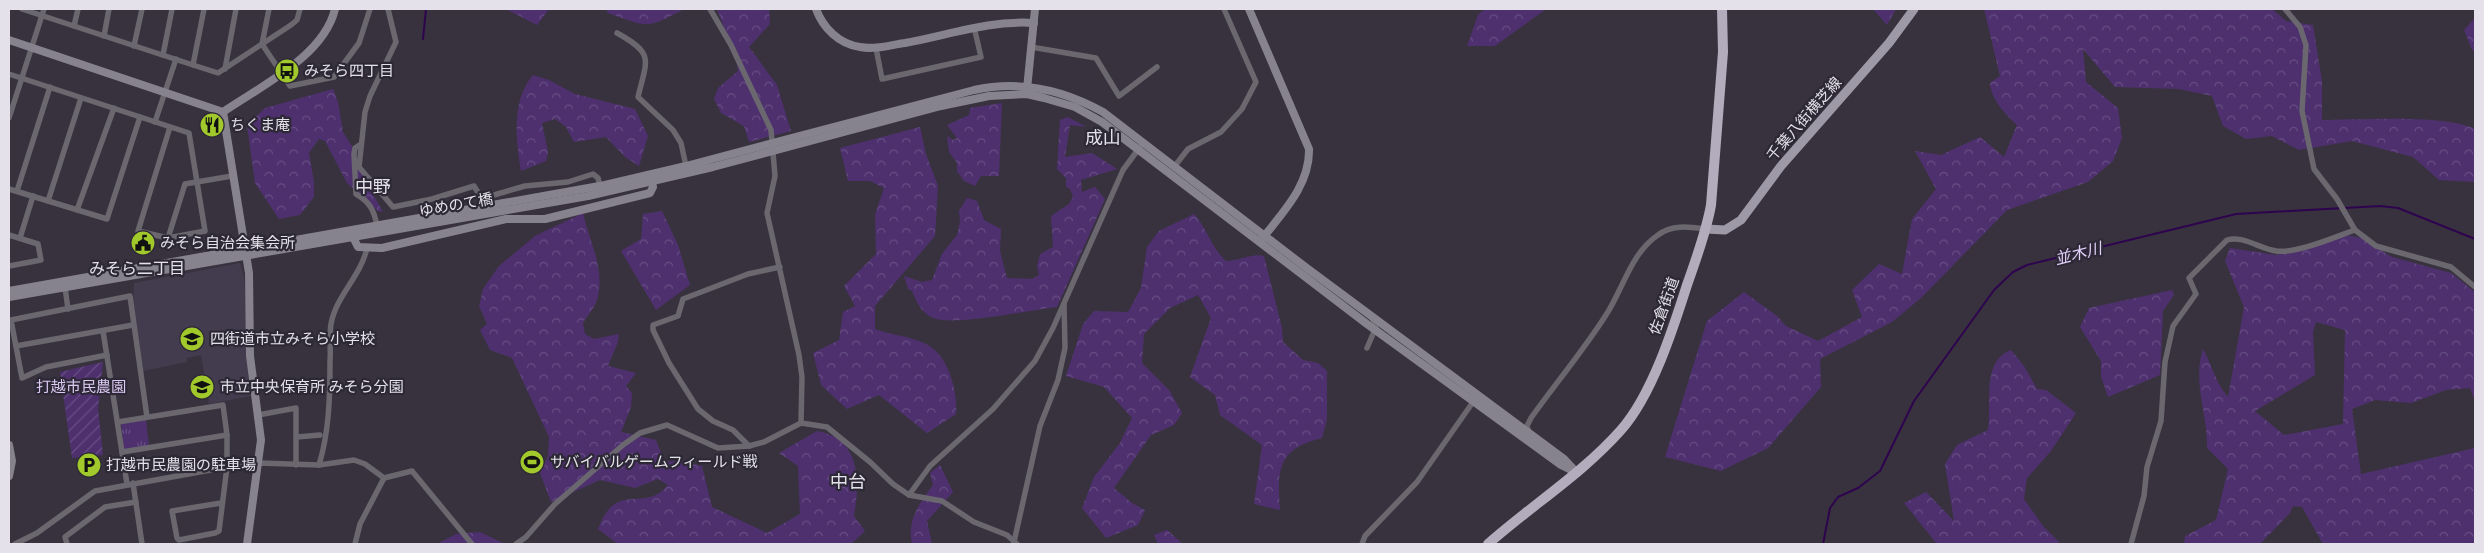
<svg xmlns="http://www.w3.org/2000/svg" width="2484" height="553" font-family="'IBM Plex Sans','Noto Sans JP',sans-serif">
<style>
.built{fill:#433b4e}
.forest{fill:url(#forest-crowns);fill-rule:evenodd}
.park{fill:url(#park-tufts)}
.garden{fill:url(#garden-furrows)}
.lines{fill:none;stroke-linecap:round;stroke-linejoin:round}
.stream{stroke:#2e044e;stroke-width:2}
.street{stroke:#6a676e;stroke-width:5.5}
.secondary{stroke:#87838e;stroke-width:8}
.primary{stroke:#9e99a6;stroke-width:9}
.highway{stroke:#b2acbc;stroke-width:10}
.labels{text-anchor:middle;stroke-width:4.5;stroke-linejoin:round;paint-order:stroke}
.poi-label{font-size:15px;fill:#e4e1ea;stroke:#2d2835;text-anchor:start}
.street-label{font-size:15px;fill:#e4e1ea;stroke:#2d2835}
.park-label{font-size:15px;fill:#dbcaf4;stroke:#2d2835}
.water-label{font-size:16px;font-style:italic;fill:#e1d0fa;stroke:#2d2835}
.neighbourhood-label{font-size:16px;fill:#e4e1ea;stroke:#2d2835}
.quarter-label{font-size:18px;fill:#e4e1ea;stroke:#2d2835}
</style>
<defs>
<pattern id="forest-crowns" width="20" height="18" patternUnits="userSpaceOnUse" patternTransform="scale(1.25)"><rect width="20" height="18" fill="#4e306f"/><path d="M2 6a3 3 0 1 1 6 0M12 15a3 3 0 1 1 6 0" fill="none" stroke="#674e84"/></pattern>
<pattern id="park-tufts" width="24" height="20" patternUnits="userSpaceOnUse" patternTransform="scale(1.25)"><rect width="24" height="20" fill="#4e306f"/><path d="M3 7l-1-3M5 7V3M7 7l1-3M15 17l-1-3M17 17v-4M19 17l1-3" fill="none" stroke="#674e84"/></pattern>
<pattern id="garden-furrows" width="10" height="10" patternUnits="userSpaceOnUse" patternTransform="scale(1.25)"><rect width="10" height="10" fill="#4e306f"/><path d="M-1 1l2-2M0 10L10 0M9 11l2-2" fill="none" stroke="#674e84"/></pattern>
</defs>
<rect width="100%" height="100%" fill="#38323f"/>
<!-- built -->
<path class="built" d="M240 263 244 277 247 313 246 355 251 396 209 404 201 355 187 358V362L143 371 133 305 134 283Z"/>
<!-- forest -->
<g class="forest">
<path d="M506 9H549L537 25Z"/>
<path d="M606 9H684C645 30 648 27 608 13Z"/>
<path d="M717 9H769L770 24 749 47 777 85 791 131 749 142 744 126 721 113 714 99 718 88 738 71 736 58Z"/>
<path d="M1485 9H1546L1495 46H1467L1478 15Z"/>
<path d="M1873 9H1896L1887 25Z"/>
<path d="M1984 9H2272L2286 21 2313 25 2322 81V120C2359 120 2445 114 2475 129V182L2439 180 2413 157 2352 141 2299 150 2272 136 2246 139 2223 126 2212 96 2179 89 2115 87 2083 49 2086 82 2118 108 2122 138 2113 161 2088 182 2007 210 1922 297 1892 322 1820 359 1821 387 1768 448 1721 471 1665 457 1707 321 1744 292 1777 316 1786 326 1818 341 1862 317 1852 290 1879 264 1902 274 1912 219 1936 189 1915 151 1941 155 1980 137 2004 157 2017 125C2005 114 1991 99 1990 83L2000 76Z"/>
<path d="M2475 18V51L2472 50 2464 30Z"/>
<path d="M533 75 549 80 575 94 635 109 648 136 639 166 625 157 606 137 574 142 566 127 555 119 542 123 548 152 546 161 521 171C516 140 511 101 533 75Z"/>
<path d="M333 89 338 102 343 132 353 148 361 173 383 212 378 211 347 183 325 141 319 139 309 153 314 182V197L300 215 279 219 255 183 247 125 265 108Z"/>
<path d="M1002 103 999 176H981L975 186 964 181 957 171V163L949 152 947 136 953 140 957 138 947 125 969 115 970 108Z"/>
<path d="M1068 117 1086 127 1070 125 1065 157 1092 153 1117 169 1081 180 1082 192 1095 187 1105 199 1057 307C1031 310 958 325 937 319 923 316 917 303 912 291L908 289 904 276 922 282 932 280 942 254 957 235 960 222 959 211 967 198 977 201 984 220 1001 229 1000 251 1007 278 1032 279 1039 275 1037 266 1040 254 1053 247 1051 216 1069 204 1073 197 1070 189 1066 187V178L1057 169 1060 120Z"/>
<path d="M920 127 926 154 938 186 935 236 875 306V329C891 335 909 336 924 343 948 353 958 391 956 414L927 433 879 395 847 409 821 385 813 353 839 340 843 312 855 306 844 286 876 254 875 215 884 188 870 181H848L840 148Z"/>
<path d="M662 211 678 245 690 285 656 310 621 251 641 239 643 214Z"/>
<path d="M583 213C589 242 606 269 597 300 595 307 587 316 583 323L585 334 594 339 619 334 618 342 608 366 636 373 626 386 632 393 631 407 621 432 656 440 664 461H678L702 466 712 507 767 533 800 514 798 466 779 453 817 431C861 439 860 481 854 516L865 531 851 544H618L598 529C601 522 605 513 610 508 628 490 648 509 668 485L658 479 635 488 600 480 551 502 540 473 548 456 549 437 512 358 490 350 480 330 487 324 479 306 483 289 499 266 535 236Z"/>
<path d="M1194 214C1207 228 1211 248 1226 261 1238 261 1253 253 1264 256L1282 328 1283 342 1303 360 1318 363 1327 371V419L1322 438C1278 449 1277 468 1280 510L1254 504 1262 445 1220 415 1215 395 1190 377 1211 318 1198 295 1170 308 1144 334 1142 363 1169 390 1182 413 1174 425 1151 435 1114 488 1132 503 1145 510 1138 525 1106 538 1082 508 1094 477 1120 443 1132 418 1104 387 1066 376 1083 324 1094 311 1128 312 1141 288 1147 247 1159 231Z"/>
<path d="M2347 235 2361 238 2392 257 2451 273 2475 292V401L2470 388 2446 390 2411 403 2375 400 2352 409 2361 474 2475 448V544H2323L2302 507 2293 506 2289 514 2260 544H2184L2185 536 2216 520 2228 469 2207 448C2208 414 2192 382 2203 349 2212 365 2216 384 2228 397L2244 307 2225 261 2230 248 2276 255ZM2316 322 2345 330 2343 424 2284 435 2255 411 2315 375 2313 332Z"/>
<path d="M2172 290 2174 295 2163 311 2160 375 2108 397 2101 377V361L2080 327 2089 308Z"/>
<path d="M2011 350 2024 366 2037 389 2046 390 2076 413 2051 451 2027 478 2024 499 2043 526 2061 544H1937L1904 503 1926 492 1954 521 1945 464 1957 445 1988 430C1992 404 1981 361 2011 350Z"/>
<path d="M940 465 953 492 927 521 932 544H912C907 520 919 504 933 485L930 473Z"/>
<path d="M1167 530 1183 544H1158L1154 535Z"/>
<path d="M480 532 505 544H437L456 534Z"/>
</g>
<!-- park -->
<path class="park" d="M146 420 149 446 124 450 121 424Z"/>
<!-- garden -->
<path class="garden" d="M103 362 98 409 103 455 72 458 60 372Z"/>
<g class="lines">
<!-- stream -->
<g class="stream">
<path d="M423 39 426 9"/>
<path d="M1823 544 1830 508 1838 497 1858 488 1880 471 1914 401 1994 290 2013 272 2027 265 2236 214 2380 206 2398 208 2475 239"/>
</g>
<!-- street -->
<g class="street">
<path d="M22 9 193 65 204 9"/>
<path d="M269 9 262 44 290 86 334 77 359 43 370 9"/>
<path d="M388 9 396 42 370 96 365 112 359 167 393 207 432 199 474 186 479 194 487 197 525 186 568 182 593 174 598 178 600 186"/>
<path d="M710 9 731 45 771 130 775 176 767 213 799 355 802 377 801 423"/>
<path d="M2285 9 2300 27 2306 45 2302 111 2314 169 2337 199 2355 230 2376 246 2451 267 2475 287"/>
<path d="M74 26 78 9"/>
<path d="M617 33C655 54 647 59 638 97L673 130 681 143 686 166"/>
<path d="M104 36 109 9"/>
<path d="M134 46 142 9"/>
<path d="M1031 47 1096 58 1119 96 1157 67"/>
<path d="M876 48 882 79 981 57 974 27"/>
<path d="M163 55 172 9"/>
<path d="M193 65 218 73 291 25 297 20 300 9"/>
<path d="M225 69 236 9"/>
<path d="M9 74 189 133 205 231 168 238 138 231 170 127"/>
<path d="M9 118 44 9"/>
<path d="M155 122 176 59"/>
<path d="M361 144 355 148 354 154 356 194C370 202 374 210 377 226"/>
<path d="M1174 167 1188 149 1221 132 1242 109 1256 82 1224 9"/>
<path d="M9 189 107 219 140 117"/>
<path d="M17 191 50 87"/>
<path d="M48 201 81 98"/>
<path d="M77 210 114 108"/>
<path d="M9 235 38 244 41 260 9 266"/>
<path d="M20 238 33 196"/>
<path d="M168 238 185 184 232 176"/>
<path d="M65 287 68 309"/>
<path d="M103 331 127 484"/>
<path d="M16 346 133 325"/>
<path d="M1367 348 1376 327 1372 318"/>
<path d="M107 355 46 367 22 378 11 320 130 296 147 417"/>
<path d="M258 415 296 408V465"/>
<path d="M118 422 223 405 227 435V467L259 463 319 465 354 460 365 464 384 478 412 471 472 544"/>
<path d="M1529 433 1527 426 1531 418C1556 383 1583 351 1606 315 1623 289 1631 253 1658 235 1672 224 1690 227 1706 229"/>
<path d="M297 437 320 435"/>
<path d="M749 446 733 430 713 421 698 409 669 363 653 330V325L678 316 683 299 748 274 780 267"/>
<path d="M122 452 227 435"/>
<path d="M319 465C329 432 330 398 330 362 331 350 329 336 331 324 336 296 361 276 367 248"/>
<path d="M133 483 142 544"/>
<path d="M909 495 930 466 993 409 1035 361 1053 328 1123 170 1140 147"/>
<path d="M1014 542 1040 426 1058 380 1065 348 1064 304"/>
<path d="M15 544 37 533 95 491 227 467 219 531 215 533 179 540 177 538 172 511 221 503"/>
<path d="M67 544 65 537 105 507 136 502"/>
<path d="M355 544 360 524 384 478"/>
<path d="M516 544 526 537 555 504 623 445 640 433 667 425 718 448 749 446 764 442 801 423 827 427 870 462 893 484 909 495 942 501 974 522 1007 535 1017 544"/>
<path d="M1362 544 1365 536 1417 482 1473 402V398"/>
<path d="M2131 544 2144 496 2147 467 2161 421 2165 362 2173 326 2196 294 2189 278 2227 240C2243 235 2260 249 2276 251 2296 254 2335 237 2355 230"/>
</g>
<!-- secondary -->
<g class="secondary">
<path d="M816 9C823 28 839 44 860 47 875 50 890 45 905 43 949 35 989 20 1034 23"/>
<path d="M1249 9 1309 149C1310 185 1283 212 1262 239"/>
<path d="M9 40 223 112"/>
<path d="M1027 89 1035 9"/>
<path d="M223 112 249 273 250 356 261 440 247 544"/>
<path d="M223 112C261 86 324 56 335 9"/>
<path d="M353 237 358 247 382 248 506 219H545L650 193 653 187 652 182"/>
<path d="M9 291 605 185 686 166 974 90C1020 80 1062 89 1103 112L1308 269 1564 459 1577 473"/>
<path d="M9 297 588 196 713 167 941 106 989 96 1027 94 1044 98 1075 107 1102 122 1367 324 1561 465 1573 471"/>
<path d="M9 445 12 461 9 476"/>
</g>
<!-- primary -->
<path class="primary" d="M1706 229 1725 230 1741 220 1781 166 1889 43 1914 9"/>
<!-- highway -->
<path class="highway" d="M1488 544C1532 505 1582 474 1621 430 1652 395 1673 329 1687 285 1696 259 1706 233 1711 205L1723 52 1722 9"/>
</g>
<!-- icons -->
<defs>
<symbol id="bus-disc" viewBox="-11 -11 22 22"><circle r="9.5" fill="#a1c92b" stroke="#2d2835"/><path d="M-5-6H5V4H4V6H2V4H-2V6H-4V4H-5ZM-3.5-4V0h7V-4ZM-3.5 1.2v1.5H-2V1.2ZM2 1.2v1.5H3.5V1.2Z" fill="#111"/></symbol>
<symbol id="restaurant-disc" viewBox="-11 -11 22 22"><circle r="9.5" fill="#a1c92b" stroke="#2d2835"/><path d="M-5-6h1v4h1v-4h1v4h1v-4h1v5L-1.5 .5V6h-2V.5L-5-1ZM5-6V6H3V1.5H1.5Q1.5-4 5-6Z" fill="#111"/></symbol>
<symbol id="civic-disc" viewBox="-11 -11 22 22"><circle r="9.5" fill="#a1c92b" stroke="#2d2835"/><path d="M-.6-6.5H3V-4.5H.6V-3L4-1V1h2V6H-6V1h2V-1L-.6-3ZM-1.2 2.5V6h2.4V2.5Z" fill="#111"/></symbol>
<symbol id="school-disc" viewBox="-11 -11 22 22"><circle r="9.5" fill="#a1c92b" stroke="#2d2835"/><path d="M0-5L7-2L0 1L-7-2ZM-4 1L0 2.5L4 1V4Q0 6-4 4Z" fill="#111"/></symbol>
<symbol id="stadium-disc" viewBox="-11 -11 22 22"><circle r="9.5" fill="#a1c92b" stroke="#2d2835"/><path d="M0-5a6.5 5 0 1 0 0 10a6.5 5 0 1 0 0-10ZM-3.5-1.8h7v3.6h-7Z" fill="#111"/></symbol>
<symbol id="parking-disc" viewBox="-11 -11 22 22"><circle r="9.5" fill="#a1c92b" stroke="#2d2835"/><path d="M-3.5-5.5H1a3.5 3.5 0 0 1 0 7H-1V5.5H-3.5ZM-1-3.4V-.6H.8a1.4 1.4 0 0 0 0-2.8Z" fill="#111"/></symbol>
</defs>
<g fill-rule="evenodd">
<use href="#bus-disc" x="273" y="57" width="28" height="28"/>
<use href="#restaurant-disc" x="198" y="111" width="28" height="28"/>
<use href="#civic-disc" x="129" y="229" width="28" height="28"/>
<use href="#school-disc" x="178" y="325" width="28" height="28"/>
<use href="#school-disc" x="188" y="373" width="28" height="28"/>
<use href="#stadium-disc" x="518" y="448" width="28" height="28"/>
<use href="#parking-disc" x="75" y="451" width="28" height="28"/>
</g>
<g class="labels">
<!-- poi labels -->
<g class="poi-label">
<text x="304" y="76">みそら四丁目</text>
<text x="230" y="130">ちくま庵</text>
<text x="160" y="248">みそら自治会集会所</text>
<text x="210" y="344">四街道市立みそら小学校</text>
<text x="220" y="392">市立中央保育所 みそら分園</text>
<text x="550" y="467">サバイバルゲームフィールド戦</text>
<text x="106" y="470">打越市民農園の駐車場</text>
</g>
<!-- street labels -->
<g class="street-label">
<text transform="translate(1804 119) rotate(-49)" y="5">千葉八街横芝線</text>
<text transform="translate(456 205) rotate(-10)" y="5">ゆめのて橋</text>
<text transform="translate(1664 306) rotate(-70)" y="5">佐倉街道</text>
</g>
<!-- park labels -->
<g class="park-label">
<text x="81" y="392">打越市民農園</text>
</g>
<!-- water labels -->
<g class="water-label">
<text transform="translate(2078 253) rotate(-14)" y="6">並木川</text>
</g>
<!-- neighbourhood labels -->
<g class="neighbourhood-label">
<text x="137" y="274">みそら二丁目</text>
</g>
<!-- quarter labels -->
<g class="quarter-label">
<text x="1103" y="144">成山</text>
<text x="373" y="193">中野</text>
<text x="848" y="488">中台</text>
</g>
</g>
<!-- border -->
<rect width="2484" height="553" fill="none" stroke="#e4e1ea" stroke-width="20"/>
</svg>
